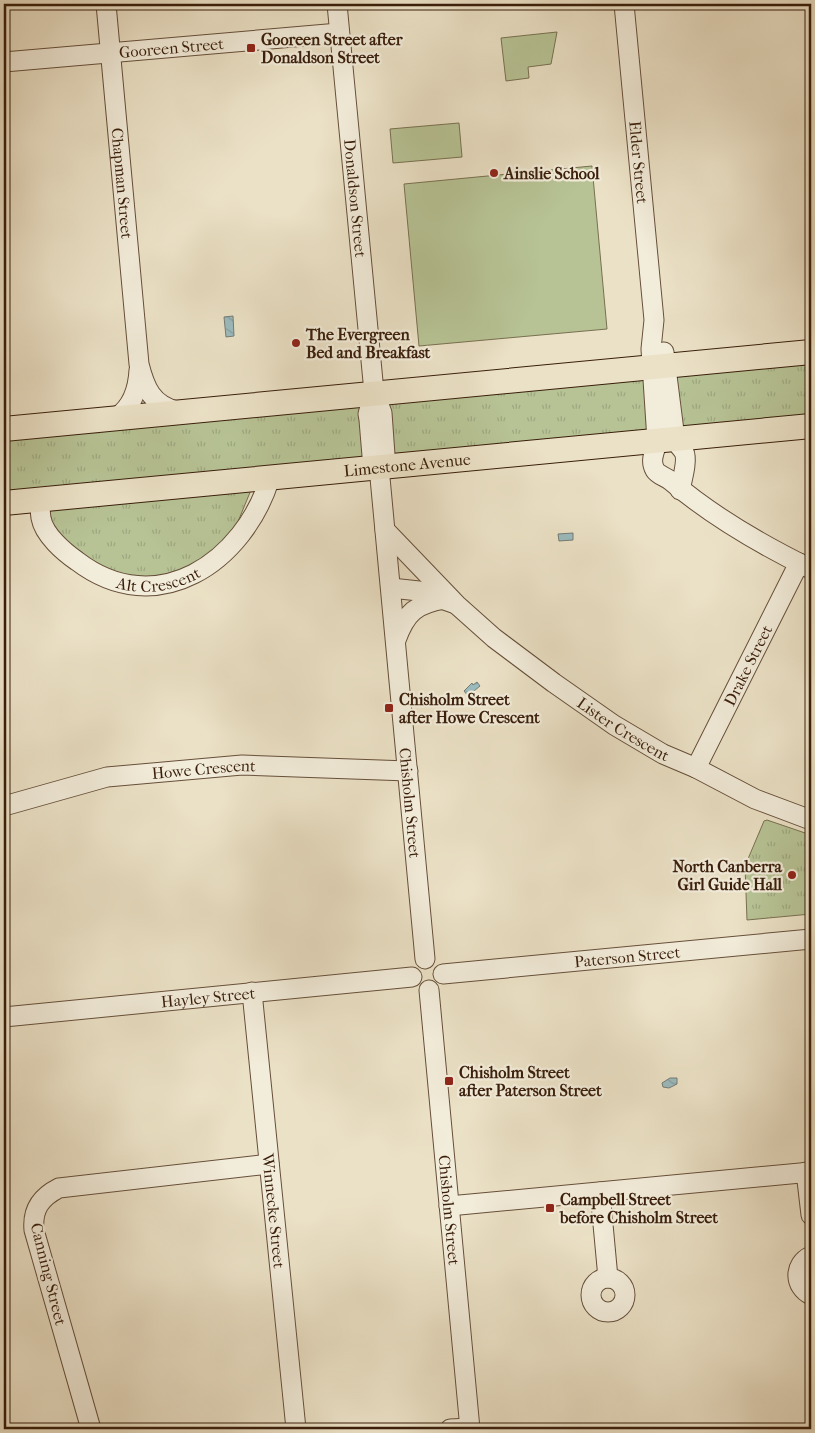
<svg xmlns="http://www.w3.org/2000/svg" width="815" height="1433" font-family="'IM FELL French Canon',serif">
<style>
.green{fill:#b7c395;stroke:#787050}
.park{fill:url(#park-tufts);stroke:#787050}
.water{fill:url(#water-waves);stroke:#747c76}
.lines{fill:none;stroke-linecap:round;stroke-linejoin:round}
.minor-casing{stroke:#664f3a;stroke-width:21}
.major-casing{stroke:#391e0b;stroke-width:26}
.minor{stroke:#f2ecda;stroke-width:19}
.major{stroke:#ebe1c6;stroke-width:24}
.poi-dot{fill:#8f2418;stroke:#f2ecda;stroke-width:2}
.labels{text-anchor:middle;stroke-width:4.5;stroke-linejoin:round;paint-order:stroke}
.poi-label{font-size:16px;font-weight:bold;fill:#391e0b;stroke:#f2ecda;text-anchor:start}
.street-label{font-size:16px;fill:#391e0b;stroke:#f2ecda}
</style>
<defs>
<pattern id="park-tufts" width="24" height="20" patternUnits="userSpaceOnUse" patternTransform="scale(1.25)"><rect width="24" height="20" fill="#b7c395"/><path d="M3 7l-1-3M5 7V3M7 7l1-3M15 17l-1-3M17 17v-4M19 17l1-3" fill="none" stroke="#9ea77f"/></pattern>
<pattern id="water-waves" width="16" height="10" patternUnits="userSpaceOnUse" patternTransform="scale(1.25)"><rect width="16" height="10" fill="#9bbbbe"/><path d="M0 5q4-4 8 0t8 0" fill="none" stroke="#86a0a2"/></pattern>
</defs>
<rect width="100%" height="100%" fill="#ebe1c6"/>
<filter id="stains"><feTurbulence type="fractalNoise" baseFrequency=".004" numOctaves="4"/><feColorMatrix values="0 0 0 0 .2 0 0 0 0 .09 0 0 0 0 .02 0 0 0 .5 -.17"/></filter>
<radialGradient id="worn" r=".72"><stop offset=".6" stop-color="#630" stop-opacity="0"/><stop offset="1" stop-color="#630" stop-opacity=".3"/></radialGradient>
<!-- green -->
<g class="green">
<path d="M557 32 551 64 528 67 529 78 506 81 501 38Z"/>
<path d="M459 123 462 157 393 163 390 129Z"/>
<path d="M592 166 607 329 419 346 404 184Z"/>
</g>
<!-- park -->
<g class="park">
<path d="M811 361V420L4 496V436Z"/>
<path d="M251 490 237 524 202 566 150 584 89 565 49 525 44 506Z"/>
<path d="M767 820 811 835V914L747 920 745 866 764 821Z"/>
</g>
<!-- water -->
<g class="water">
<path d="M233 316 234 336 226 337 224 317Z"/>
<path d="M573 533V540L559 541 558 534Z"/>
<path d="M477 682 480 686 468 696 464 691 472 683 473 685Z"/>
<path d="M670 1078H677V1084L669 1088 663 1087 662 1083Z"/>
</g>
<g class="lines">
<defs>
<g id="minor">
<path id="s1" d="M106 4 139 364C145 388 152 405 177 411"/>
<path id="s2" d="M337 4 374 392 382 413 385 455 379 467 425 959"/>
<path id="s3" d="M624 4 654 320 651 349 657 440C656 451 649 459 655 470 658 475 666 477 671 481 713 517 762 545 811 569"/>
<path id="s4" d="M4 62 339 33"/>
<path d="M664 352 675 439C677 445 681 447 684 452 688 460 682 480 680 490"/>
<path d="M374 392 368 414 369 420 372 456 379 467"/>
<path d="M117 417C133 406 138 389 139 370"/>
<path id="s5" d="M40 499C40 506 40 512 41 518 44 535 64 552 77 561 157 622 244 562 270 478"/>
<path id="s6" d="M385 530 457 605 494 638 554 683 614 725 663 754 696 768 755 799 811 820"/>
<path d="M391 588 419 591 453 603"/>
<path d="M396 640C406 612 416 604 445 599"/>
<path id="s7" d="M696 768 799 563"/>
<path id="s8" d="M4 806 107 777 242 765 408 771"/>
<path id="s9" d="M443 974 811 939"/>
<path id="s10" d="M429 990 470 1429"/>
<path id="s11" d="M252 992 296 1429"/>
<path id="s12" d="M4 1017 412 977"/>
<path d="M806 1172 811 1215"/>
<path d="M600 1192 608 1278"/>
<path d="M449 1206 811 1172"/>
<path d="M811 1256C793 1264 794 1287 811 1295"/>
<circle cx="608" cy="1295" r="17"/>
<path d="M91 1429 34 1230C32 1209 41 1197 59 1188L269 1164"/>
<path d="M450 1429 470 1428"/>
</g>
<g id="major">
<path d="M4 429 811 352"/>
<path id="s13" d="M4 503 811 426"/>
</g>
</defs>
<!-- minor casing -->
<use href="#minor" class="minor-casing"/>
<!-- major casing -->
<use href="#major" class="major-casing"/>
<!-- minor -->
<use href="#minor" class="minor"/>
<!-- major -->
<use href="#major" class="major"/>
</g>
<!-- markers -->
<g class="poi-dot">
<rect x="246" y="43" width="10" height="10" rx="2.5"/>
<circle cx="494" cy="173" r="5"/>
<circle cx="296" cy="343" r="5"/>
<rect x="384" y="703" width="10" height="10" rx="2.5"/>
<circle cx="792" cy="875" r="5"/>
<rect x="444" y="1076" width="10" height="10" rx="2.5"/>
<rect x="545" y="1203" width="10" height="10" rx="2.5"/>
</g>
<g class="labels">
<!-- poi labels -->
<g class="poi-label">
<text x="261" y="45">Gooreen Street after<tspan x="261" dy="18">Donaldson Street</tspan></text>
<text x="504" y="179">Ainslie School</text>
<text x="306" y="340">The Evergreen<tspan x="306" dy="18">Bed and Breakfast</tspan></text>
<text x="399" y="705">Chisholm Street<tspan x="399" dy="18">after Howe Crescent</tspan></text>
<text x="782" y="872" text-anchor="end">North Canberra<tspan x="782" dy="18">Girl Guide Hall</tspan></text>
<text x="459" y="1078">Chisholm Street<tspan x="459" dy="18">after Paterson Street</tspan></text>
<text x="560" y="1205">Campbell Street<tspan x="560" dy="18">before Chisholm Street</tspan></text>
</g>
<!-- street labels -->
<g class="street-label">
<text dy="6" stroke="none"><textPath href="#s4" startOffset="168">Gooreen Street</textPath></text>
<text dy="6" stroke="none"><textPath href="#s3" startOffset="159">Elder Street</textPath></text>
<text dy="6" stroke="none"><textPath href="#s1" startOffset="180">Chapman Street</textPath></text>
<text dy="6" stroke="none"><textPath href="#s2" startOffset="195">Donaldson Street</textPath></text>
<text dy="6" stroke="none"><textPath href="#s13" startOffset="405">Limestone Avenue</textPath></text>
<text dy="6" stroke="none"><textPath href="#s5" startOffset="164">Alt Crescent</textPath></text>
<text dy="6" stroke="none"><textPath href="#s7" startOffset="115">Drake Street</textPath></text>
<text dy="6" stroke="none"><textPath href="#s6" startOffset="312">Lister Crescent</textPath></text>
<text dy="6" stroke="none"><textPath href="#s8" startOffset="204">Howe Crescent</textPath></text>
<text dy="6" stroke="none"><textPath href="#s2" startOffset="805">Chisholm Street</textPath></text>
<text dy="6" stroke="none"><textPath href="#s9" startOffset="185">Paterson Street</textPath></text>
<text dy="6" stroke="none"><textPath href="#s12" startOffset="205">Hayley Street</textPath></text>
<text dy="6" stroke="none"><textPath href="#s10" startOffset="221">Chisholm Street</textPath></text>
<text dy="6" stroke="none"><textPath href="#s11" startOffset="220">Winnecke Street</textPath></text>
<text transform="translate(49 1274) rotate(76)" y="6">Canning Street</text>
</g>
</g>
<!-- margin -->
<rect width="815" height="1433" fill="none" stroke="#ebe1c6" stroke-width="20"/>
<rect x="5" y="5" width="805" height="1423" fill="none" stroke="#391e0b" stroke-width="2.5"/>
<rect x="10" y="10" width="795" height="1413" fill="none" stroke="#391e0b"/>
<rect width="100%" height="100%" filter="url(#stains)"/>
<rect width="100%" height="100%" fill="url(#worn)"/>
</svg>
